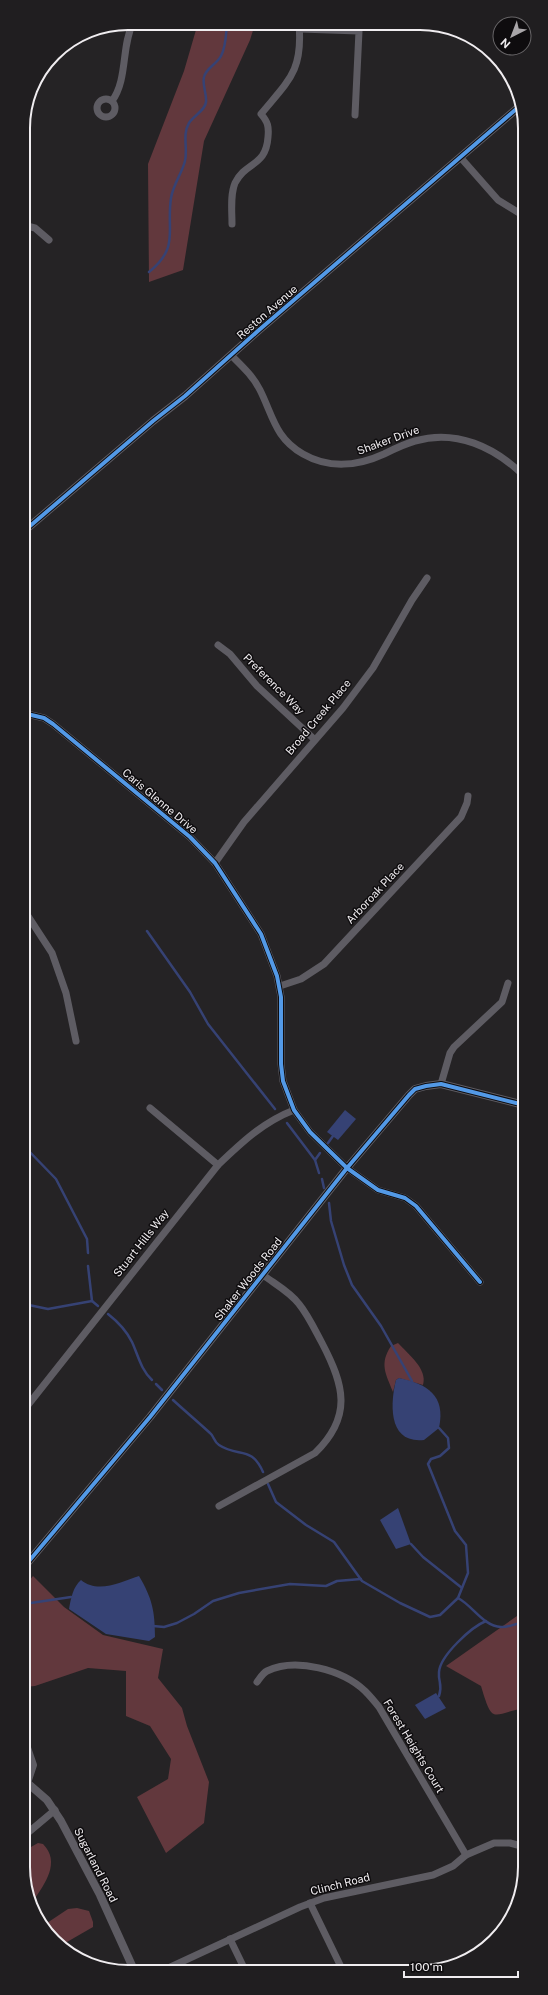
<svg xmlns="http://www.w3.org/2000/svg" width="548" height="1995" font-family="'Public Sans',sans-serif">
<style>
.green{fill:#62383d}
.water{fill:#364274}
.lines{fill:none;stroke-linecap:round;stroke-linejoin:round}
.stream{stroke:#364274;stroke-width:2.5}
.minor{stroke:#5e5c63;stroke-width:7}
.tertiary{stroke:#5e5c63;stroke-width:8}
.cycleway-casing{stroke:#0e0c0e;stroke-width:6}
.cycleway{stroke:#5399e6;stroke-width:4}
.labels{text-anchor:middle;stroke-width:3;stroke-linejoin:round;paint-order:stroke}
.street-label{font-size:11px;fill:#f0edf0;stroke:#0e0c0e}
.rim{fill:none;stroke:#f0edf0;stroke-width:2}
</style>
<rect width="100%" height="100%" fill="#252325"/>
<!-- green -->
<g class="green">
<path d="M198 23 255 24 250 40 204 141 183 270 149 282 148 164 184 71Z"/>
<path d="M398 1343C408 1354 428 1369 423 1385L399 1378 396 1380 393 1392C386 1374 379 1364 391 1346Z"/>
<path d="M33 1576 64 1607 103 1635 163 1649 158 1678 182 1708 187 1726 209 1782 204 1823 166 1853 137 1797 168 1779 171 1759 150 1726 126 1716V1671L88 1668 35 1686 24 1687V1587Z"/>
<path d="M517 1616 525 1636V1708C491 1714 493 1726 481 1686L446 1666Z"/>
<path d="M38 1843 43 1844C61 1862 45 1884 33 1901 28 1890 38 1882 24 1869V1851Z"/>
<path d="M77 1908 89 1911 93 1922V1927L60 1946 49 1937 44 1925 68 1909Z"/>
</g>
<!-- water -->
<g class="water">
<path d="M345 1110 356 1119 338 1140 327 1132Z"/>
<path d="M399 1378C427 1384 446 1395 439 1428L424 1440C388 1444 390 1404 396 1380Z"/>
<path d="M398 1508 411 1544 396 1549 380 1520Z"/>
<path d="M139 1576C152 1598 155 1611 155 1637L149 1641 106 1634 69 1609C71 1598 73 1587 81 1580 98 1594 121 1582 139 1576Z"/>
<path d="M436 1693 446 1708 425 1719 415 1705Z"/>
</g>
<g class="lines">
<!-- stream -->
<g class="stream">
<path d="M149 272C180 247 166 231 171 198 173 185 182 173 185 161 188 148 182 135 189 123 194 115 205 111 206 102 207 94 202 85 204 77 206 68 217 64 221 56 226 47 226 34 227 24"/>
<path d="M147 931 190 992 208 1024 275 1109"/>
<path d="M287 1123 315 1160 319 1173"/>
<path d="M328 1143 333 1136"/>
<path d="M24 1146 56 1179 87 1239 88 1253"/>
<path d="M315 1160 320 1153"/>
<path d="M322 1179 324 1188"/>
<path d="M329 1203 331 1221 344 1265 352 1285 381 1326 412 1381"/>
<path d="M88 1266 92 1301"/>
<path d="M92 1301 98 1306"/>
<path d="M24 1304 48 1309 92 1301"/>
<path d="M108 1314C117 1321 126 1330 132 1342 138 1355 141 1370 152 1380"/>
<path d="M156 1384 162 1390"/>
<path d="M173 1400C185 1411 198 1422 210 1433 214 1436 214 1442 219 1445 239 1458 251 1445 263 1472"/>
<path d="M439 1428 448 1438 449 1448 440 1456 431 1459 428 1464 455 1531 466 1545 468 1573 458 1598"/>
<path d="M268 1484 276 1502 306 1525 334 1542 362 1581 400 1603 430 1617 440 1615 458 1598C473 1606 483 1626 501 1627 509 1628 516 1622 525 1623"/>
<path d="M411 1544 423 1557 462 1588"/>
<path d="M24 1604 71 1597"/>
<path d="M153 1626 164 1627 177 1623 194 1614 213 1601 239 1593 290 1584 326 1586 337 1581 361 1579"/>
<path d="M439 1696C443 1684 438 1683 439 1672 440 1656 471 1627 486 1621"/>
</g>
<!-- minor -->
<g class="minor">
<path d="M300 29 359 31 355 115"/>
<circle cx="106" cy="108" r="9"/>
<path d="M112 101C128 79 121 47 133 23"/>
<path d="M461 158 498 200 524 216"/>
<path d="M232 224C232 211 230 195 235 183 246 161 266 167 268 137 269 127 268 122 261 114 289 80 303 71 299 24"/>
<path d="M23 225 35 228 49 240"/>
<path d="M231 355C242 366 253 376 260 390 273 416 275 438 303 454 329 469 358 466 384 454 394 449 404 444 415 441 456 429 495 447 524 476"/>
<path d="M218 645 230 654 257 686 314 739"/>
<path d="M23 713 44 718 53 724 190 837 215 863 261 934 277 976 281 997V1064L283 1081 294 1110 310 1132 347 1168 378 1190 405 1198 416 1206 480 1282"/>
<path d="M215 863 244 822 343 708 373 668 412 600 427 578"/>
<path d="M24 910 52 953 66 993 76 1041"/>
<path d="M280 986 301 979 324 964 461 817 467 803 468 796"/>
<path d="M441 1084 450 1053 454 1047 502 1002 508 983"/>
<path d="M150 1108 218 1165"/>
<path d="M24 1410 218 1165C241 1143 263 1122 294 1110"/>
<path d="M219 1506 315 1453C353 1416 344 1385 322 1343 315 1330 308 1315 299 1304 290 1292 275 1284 263 1275"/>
<path d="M257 1682C260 1678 263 1673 267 1671 296 1657 343 1670 365 1691 370 1696 375 1702 379 1707L466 1855"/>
<path d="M24 1836 55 1810"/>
<path d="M310 1903 343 1971"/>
<path d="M230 1939 245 1970"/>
<path d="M164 1970 300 1907 324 1898 433 1875 453 1866 466 1855 494 1843H510L525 1847"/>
</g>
<!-- tertiary -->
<g class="tertiary">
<path d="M23 532 153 421 185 396 259 330 521 105"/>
<path d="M24 1567 150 1417 347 1168 409 1095 415 1089 426 1086 441 1084 524 1105"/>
<path d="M24 1739 33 1765 27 1783"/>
<path d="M24 1780 47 1800 61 1821 100 1895 134 1970"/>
</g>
<defs>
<g id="cycleway">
<path d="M23 532 153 421 185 396 259 330 521 105"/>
<path d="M23 713 44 718 53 724 190 837 215 863 261 934 277 976 281 997V1064L283 1081 294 1110 310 1132 347 1168 378 1190 405 1198 416 1206 480 1282"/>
<path d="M24 1567 150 1417 347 1168 409 1095 415 1089 426 1086 441 1084 524 1105"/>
</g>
</defs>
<!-- cycleway casing -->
<use href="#cycleway" class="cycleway-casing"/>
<!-- cycleway -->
<use href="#cycleway" class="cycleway"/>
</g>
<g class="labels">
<!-- street labels -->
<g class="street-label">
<text transform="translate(267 312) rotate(-41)" y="4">Reston Avenue</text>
<text transform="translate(388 440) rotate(-20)" y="4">Shaker Drive</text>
<text transform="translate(274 684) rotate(45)" y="4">Preference Way</text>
<text transform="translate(318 717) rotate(-50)" y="4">Broad Creek Place</text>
<text transform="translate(160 801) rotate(40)" y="4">Caris Glenne Drive</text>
<text transform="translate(375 893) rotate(-47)" y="4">Arboroak Place</text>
<text transform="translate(141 1243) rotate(-52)" y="4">Stuart Hills Way</text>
<text transform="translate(248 1279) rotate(-52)" y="4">Shaker Woods Road</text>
<text transform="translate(414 1746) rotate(59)" y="4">Forest Heights Court</text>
<text transform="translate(96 1865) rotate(63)" y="4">Sugarland Road</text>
<text transform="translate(340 1884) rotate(-14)" y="4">Clinch Road</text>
</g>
</g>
<!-- crop -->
<path d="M0 0H548V1995H0ZM128 30H420A98 98 0 0 1 518 128V1867A98 98 0 0 1 420 1965H128A98 98 0 0 1 30 1867V128A98 98 0 0 1 128 30Z" fill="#201e20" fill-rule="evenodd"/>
<path class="rim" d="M128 30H420A98 98 0 0 1 518 128V1867A98 98 0 0 1 420 1965H128A98 98 0 0 1 30 1867V128A98 98 0 0 1 128 30Z"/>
<!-- north arrow -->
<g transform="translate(512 36) rotate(222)"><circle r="19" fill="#0e0c0e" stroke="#686668"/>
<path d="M0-3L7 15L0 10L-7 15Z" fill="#a9a6a9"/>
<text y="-6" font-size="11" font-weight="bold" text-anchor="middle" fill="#f0edf0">N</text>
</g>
<!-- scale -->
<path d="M404 1971v6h114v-6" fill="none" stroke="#f0edf0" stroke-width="2"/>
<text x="410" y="1971" font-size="12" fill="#f0edf0" stroke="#0e0c0e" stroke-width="3" paint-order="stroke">100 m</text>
</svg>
